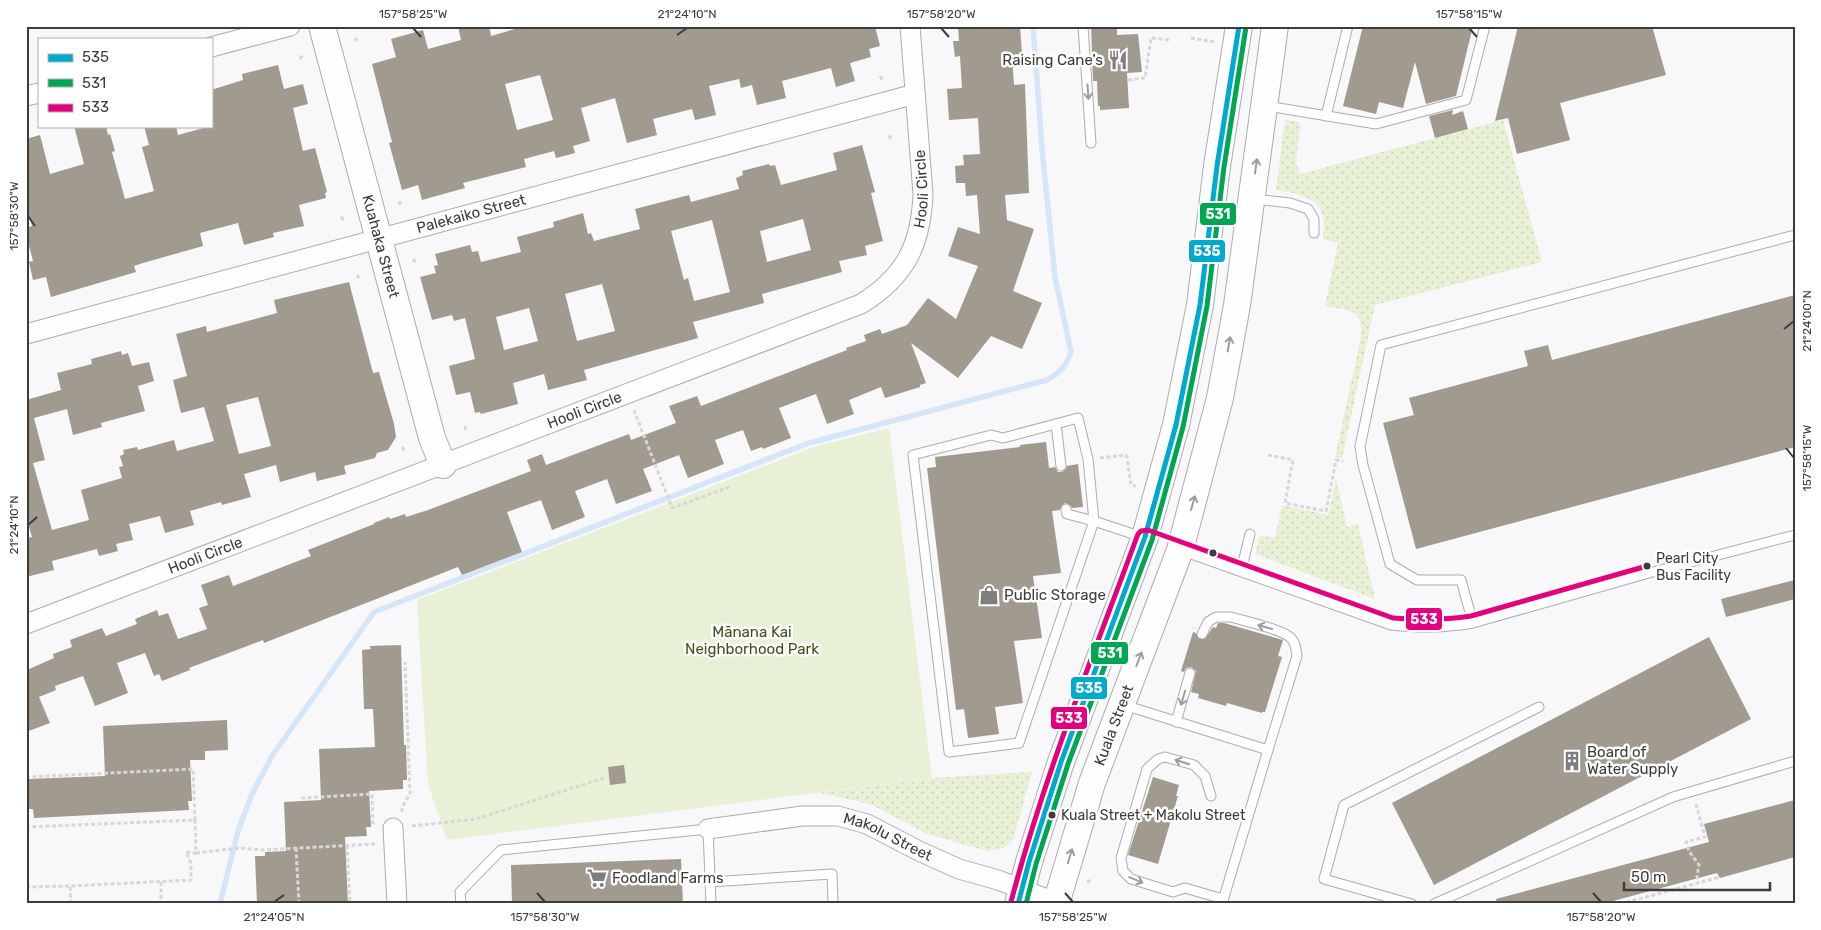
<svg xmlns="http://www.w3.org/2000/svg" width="1821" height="930" font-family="Rubik,sans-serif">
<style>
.grass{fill:url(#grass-dots)}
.green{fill:#e8f1d5}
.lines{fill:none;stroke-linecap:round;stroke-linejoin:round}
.stream{stroke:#d6e6f9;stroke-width:5.5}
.building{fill:#a19a8f;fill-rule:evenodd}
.lane-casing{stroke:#adacae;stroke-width:11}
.street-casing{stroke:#adacae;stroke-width:21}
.secondary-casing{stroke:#adacae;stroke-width:28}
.path{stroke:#d7d7d8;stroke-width:3;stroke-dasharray:4 2.5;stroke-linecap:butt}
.lane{stroke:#fefefe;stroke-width:9}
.street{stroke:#fefefe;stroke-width:19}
.secondary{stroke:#fefefe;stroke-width:26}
.bus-1-casing{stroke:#fff;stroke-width:9}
.bus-2-casing{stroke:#fff;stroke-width:9}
.bus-3-casing{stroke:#fff;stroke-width:9}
.bus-1{stroke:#00a9ce;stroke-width:5}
.bus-2{stroke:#00a651;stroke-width:5}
.bus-3{stroke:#e5007d;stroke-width:5}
.oneway{stroke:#9d9d9e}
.ticks{fill:none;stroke:#3c3c3d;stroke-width:2}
.bus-dot{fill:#3c3c3d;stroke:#fff;stroke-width:2}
.labels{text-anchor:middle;stroke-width:5;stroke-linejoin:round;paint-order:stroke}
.bus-label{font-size:14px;fill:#3c3c3d;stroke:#fff;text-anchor:start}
.poi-label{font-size:15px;fill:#3c3c3d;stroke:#fff;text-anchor:start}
.street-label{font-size:15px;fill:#3c3c3d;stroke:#fff}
.park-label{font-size:15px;fill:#425217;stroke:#fff}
.line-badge{stroke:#fff;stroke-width:2}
.badge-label{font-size:14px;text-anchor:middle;font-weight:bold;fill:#fff}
.neatline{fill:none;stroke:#3c3c3d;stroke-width:2}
.ticks-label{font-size:12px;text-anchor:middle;fill:#3c3c3d}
</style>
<defs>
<pattern id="grass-dots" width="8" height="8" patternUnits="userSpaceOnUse" patternTransform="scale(1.25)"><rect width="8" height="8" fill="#e8f1d5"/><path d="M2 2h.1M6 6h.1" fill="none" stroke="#c8d0b8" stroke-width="1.8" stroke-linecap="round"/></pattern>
</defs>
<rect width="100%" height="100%" fill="#f8f7f9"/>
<!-- grass -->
<g class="grass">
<path d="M1285 119 1298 122 1300 125 1296 162 1300 174 1503 120 1542 262 1375 305 1342 458 1335 457 1361 337C1364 308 1349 311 1325 306L1338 243 1322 239C1331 202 1307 194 1276 190Z"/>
<path d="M1336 479 1347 527 1358 524 1375 599 1255 554 1260 535 1275 538 1282 505 1328 515Z"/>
<path d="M1032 772 1013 840 1004 848 988 851 927 834 870 804 819 793 932 778Z"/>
</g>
<!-- green -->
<path class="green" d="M889 428 932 778 447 840 428 784 417 600 814 447Z"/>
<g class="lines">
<!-- stream -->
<path class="stream" d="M220 904 238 831 252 794 272 756 374 612 809 443 1047 380C1060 373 1066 366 1071 352L1055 277 1042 149 1033 26"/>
</g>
<!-- building -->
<g class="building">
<path d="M458 26H489L491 36 525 26H875L880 46 869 49 871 57 850 63 855 81 836 87 831 68 782 81 786 98 757 105 752 85 741 88 739 79 709 86 716 115 695 120 692 109 653 119 657 135 627 143 615 98 581 108 590 141 573 146 575 153 556 158 554 151 524 159 526 167 463 183 465 188 422 200 418 185 402 190 389 143 392 142 372 64 396 57 391 39 423 30 428 49 461 40ZM540 75 553 120 517 130 505 84Z"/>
<path d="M958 26H1020L1022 54 1012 55 1014 85 1025 84 1029 193 1005 195 1007 220 1034 229 1013 291 1042 303 1022 349 991 336 958 378 911 343 926 383 920 385V387L885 398 881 387 849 400 854 414 827 424 816 394 779 408 791 438 763 449 762 447 751 451 743 430 715 440 724 464 688 478 679 455 643 469 652 491 616 504 607 479 575 491 585 517 552 530 541 500 507 512 522 552 462 575 458 567 264 643 263 640 189 668 190 670 162 681 159 674 154 676 145 653 117 663 128 693 95 706 83 676 55 686 56 690 39 697 50 723 26 732V667L27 670 54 658 53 654 72 647 70 640 102 628 106 636 137 624 135 619 157 610 159 616 168 613 178 639 207 629 199 608 208 605 201 585 229 575 233 586 311 556 308 550 374 524V523L389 517 390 519 405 514 406 517 428 510 531 471 527 460 542 454 546 465 629 434 631 440 676 423 669 406 697 396 701 406 847 350 846 348 866 341 864 335 880 329 882 334 907 325 928 298 956 319 978 266 948 256 958 227 980 234 977 195 966 196 965 183H956L955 166 964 165 963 155 980 154 978 118 949 120 947 89 962 88 960 56 955 57 953 41H959Z"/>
<path d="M1091 26H1117V35L1138 34 1142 72 1127 73 1129 108 1100 110V106H1098L1097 81H1093Z"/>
<path d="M1363 26H1473L1456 96 1426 104 1415 62 1403 108 1379 102 1376 114 1343 106Z"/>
<path d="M1518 26H1652L1666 75 1560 103 1570 140 1517 154 1508 118 1495 121Z"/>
<path d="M278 65 284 89 303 84 308 104 293 108 303 151 315 148 327 192 325 193 326 198 299 205 304 226 273 233 274 237 244 245 238 223 200 233 203 246 143 263 134 266 136 272 51 297 46 277 33 280 29 262 33 261 26 234V228L32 226 26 205V139L40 135 50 174 84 164 74 126H106L108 135 110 134 115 151 112 152 125 199 154 191 142 147 149 145 144 126H176L178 135 211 126V90L243 80 242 74Z"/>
<path d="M1453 110 1452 115 1463 111 1468 129 1435 138 1429 116Z"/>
<path d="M862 145 875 192 871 193 883 241 865 246 867 255 839 261 842 272 762 294 764 303 693 322 698 338 584 370 587 380 548 390 544 374 513 383 518 404 481 414 480 412 475 413 470 392 456 395 449 366 475 359 465 318 454 321 452 315 432 320 420 277 436 273 434 266 438 265 435 254 470 245 472 252 478 251 481 262 521 252 517 237 554 227 553 222 583 213 588 234 591 233 594 241 640 229 635 209 689 195 691 202 739 189 736 178 743 175 742 171 769 164 770 166 775 165 781 185 837 170 833 153ZM803 219 811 250 767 262 760 231ZM712 220 730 292 694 301 688 278 684 280 671 231ZM602 284 615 331 577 341 565 294ZM529 308 538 341 504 350 496 317Z"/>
<path d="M349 282 373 373 379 372 394 424 396 437 388 450 377 453 375 458 344 466 346 474 317 481 315 472 280 482 276 465 244 474 251 497 222 505 221 502 190 511 194 525 165 533 160 516 129 524 133 540 116 544 118 551 99 556 97 549 52 561 54 570 26 577V538L32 537 26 517V400L61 390 57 373 92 364 91 359 121 351 122 355 128 353 132 366 149 362 154 381 138 386 145 411 101 423 102 427 73 435 67 409 34 418 45 460 33 463 52 530 89 520 81 490 122 478 119 467 123 466 120 456 124 454 123 450 137 447 138 450 174 440 177 451 214 441 204 407 181 413 173 380 187 376 176 334 206 326 207 332 277 313 274 300ZM258 397 271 446 239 454 226 405Z"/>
<path d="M1795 295V447L1416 549 1383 423 1414 415 1409 398 1528 366 1524 351 1548 345 1552 360Z"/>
<path d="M1046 442 1049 468 1055 467 1058 472H1062L1066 469 1067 466 1078 464 1083 507 1072 508 1070 505 1065 503 1062 505 1060 510 1052 511 1061 573 1033 576 1042 638 1014 641 1023 703 995 707 999 734 968 738 964 709 956 710 927 468 936 467 935 457 1020 447V445Z"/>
<path d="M1795 580V599L1726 617 1721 599Z"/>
<path d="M1218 623H1224L1283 640 1278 656 1282 657 1265 712H1262V713L1227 703 1226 706 1198 698 1199 694 1191 692 1196 671 1191 667 1186 668 1184 672 1181 671 1193 632 1196 633 1199 639H1205L1213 627 1216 628Z"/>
<path d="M1709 637 1751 719 1434 885 1392 803Z"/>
<path d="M401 645 404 745H406L407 780H403V789L369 791 371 827H366L367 836 345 837 348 904H257L255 856H265V852L286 851 284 802 321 800 319 749 375 747 373 709H364L362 650 371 649 370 646Z"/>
<path d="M227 720 228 750 205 751V760H190L192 801H188L189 810 34 818 33 809H29L28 779 105 776 103 726Z"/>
<path d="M624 765 626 783 610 785 608 767Z"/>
<path d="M1153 777 1179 785 1176 796H1178L1158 864 1128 855Z"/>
<path d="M1795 800V857L1720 878 1717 873 1602 904H1497L1496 899 1709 842 1704 824Z"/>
<path d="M681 859 683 904H512L511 865Z"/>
</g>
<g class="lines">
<defs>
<g id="lane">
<path d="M1083 26 1091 143"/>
<path d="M1267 106 1376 124 1466 100 1485 26"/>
<path d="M1326 116 1348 26"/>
<path d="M1254 199 1290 203 1308 209 1314 219V233"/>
<path d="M1056 424 1061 466"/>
<path d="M1066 509 1067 514 1094 521 1019 743 949 752 913 455 991 435 1003 438 1078 418 1088 459 1094 521 1142 537"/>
<path d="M1183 551 1391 625C1421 628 1443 628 1473 623L1649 573 1795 535"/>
<path d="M1241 571 1250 534"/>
<path d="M1473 623 1461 580H1417L1390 564 1363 465 1360 447 1381 345 1795 235"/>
<path d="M1202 634 1208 622 1216 617H1231C1244 621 1282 629 1291 638 1296 643 1296 650 1297 656L1268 750"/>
<path d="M1124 705 1268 750 1222 904"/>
<path d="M1176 722 1190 673"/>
<path d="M1211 796 1205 776 1194 765 1165 757 1158 759 1147 769 1121 858 1123 871 1131 879 1173 892 1185 888 1223 899"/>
<path d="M710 882 832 874 833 904"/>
<path d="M461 904 460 892 501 850 708 829 711 904"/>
<path d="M1412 904 1324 879 1344 805 1539 707"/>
<path d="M1434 904 1673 797 1795 761"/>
</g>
<g id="street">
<path d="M211 47 290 26"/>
<path d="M26 96 39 93"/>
<path id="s1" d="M26 334 915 94"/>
<path id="s2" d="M26 624 861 304C905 277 921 245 923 194L910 26"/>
<path d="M393 828 397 904"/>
<path id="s3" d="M708 829 802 816H838L867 824 919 851 959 869 998 880 1060 904"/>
</g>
<g id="secondary">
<path id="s4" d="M322 26 432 438 443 465"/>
<path d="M1018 904 1029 862 1061 762 1145 537 1176 425 1200 305 1217 166 1239 26"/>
<path id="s5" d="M1056 904 1092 783 1180 550 1220 398 1237 305 1275 26"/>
</g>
</defs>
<!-- lane casing -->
<use href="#lane" class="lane-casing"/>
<!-- street casing -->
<use href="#street" class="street-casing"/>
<!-- secondary casing -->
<use href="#secondary" class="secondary-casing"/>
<!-- path -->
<g class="path">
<path d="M355 38 358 42"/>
<path d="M1191 38 1216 42"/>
<path d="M300 59 303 54"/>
<path d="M880 76 883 81"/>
<path d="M1128 80 1145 78 1151 38 1169 40"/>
<path d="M889 139 891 135"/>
<path d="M399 205 401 200"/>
<path d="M341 217 344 220"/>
<path d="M413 259 416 262"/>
<path d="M357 278 359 275"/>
<path d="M634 410 672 508 732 486"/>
<path d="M465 430 466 425"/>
<path d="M402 447 406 452"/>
<path d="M1268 455 1293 460 1285 503 1326 511 1336 460 1343 461"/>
<path d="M1100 458 1126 455 1127 457 1131 485 1136 486"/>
<path d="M26 777 193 769 195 820"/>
<path d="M301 798 372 794 373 826"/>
<path d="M26 800 27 827"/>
<path d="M1696 804 1705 837 1686 842 1689 851 1699 865 1697 876 1698 883"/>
<path d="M402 812V808L410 793 405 662"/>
<path d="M412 826 476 819 607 777"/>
<path d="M26 827 195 820 196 853 185 852"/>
<path d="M347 845 350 904"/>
<path d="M296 848 299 904"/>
<path d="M196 853 240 848 261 850 376 844"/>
<path d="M161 882V904"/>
<path d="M1087 882 1092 880"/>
<path d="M26 887 70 886"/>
<path d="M71 904 70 886 191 880V863L186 852"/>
<path d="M1620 904 1720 877"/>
</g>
<!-- lane -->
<use href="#lane" class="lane"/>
<!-- street -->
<use href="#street" class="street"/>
<!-- secondary -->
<use href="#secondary" class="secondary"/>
<defs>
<path id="bus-1" d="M1018 904 1029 862 1061 762 1145 537 1176 425 1200 305 1217 166 1239 26"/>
<path id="bus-2" d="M1026 904 1036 864 1068 764 1152 540 1183 427 1207 306 1224 167 1246 27"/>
<path id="bus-3" d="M1011 902C1044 776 1093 656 1138 534L1141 531 1148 530 1393 618C1419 620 1445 620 1471 616L1647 566"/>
</defs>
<!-- bus-1 casing -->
<use href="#bus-1" class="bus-1-casing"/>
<!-- bus-2 casing -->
<use href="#bus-2" class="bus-2-casing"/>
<!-- bus-3 casing -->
<use href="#bus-3" class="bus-3-casing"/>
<!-- bus-1 -->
<use href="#bus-1" class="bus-1"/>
<!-- bus-2 -->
<use href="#bus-2" class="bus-2"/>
<!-- bus-3 -->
<use href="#bus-3" class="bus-3"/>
</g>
<!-- one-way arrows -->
<defs><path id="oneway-shaft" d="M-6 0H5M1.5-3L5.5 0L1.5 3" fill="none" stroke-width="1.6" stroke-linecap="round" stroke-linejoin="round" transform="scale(1.25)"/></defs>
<g class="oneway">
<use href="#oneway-shaft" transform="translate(1088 92) rotate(86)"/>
<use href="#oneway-shaft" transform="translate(1256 166) rotate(-82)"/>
<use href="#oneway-shaft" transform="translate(1229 344) rotate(-80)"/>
<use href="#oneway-shaft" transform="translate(1193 503) rotate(-74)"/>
<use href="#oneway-shaft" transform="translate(1265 627) rotate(-164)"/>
<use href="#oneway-shaft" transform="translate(1139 659) rotate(-69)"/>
<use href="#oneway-shaft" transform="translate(1183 698) rotate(106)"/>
<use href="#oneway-shaft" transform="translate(1182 762) rotate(-162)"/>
<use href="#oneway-shaft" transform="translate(1070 856) rotate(-73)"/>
<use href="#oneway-shaft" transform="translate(1136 880) rotate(22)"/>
</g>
<!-- ticks -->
<path class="ticks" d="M413 28 421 37M941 28 949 37M1469 28 1477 37M677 35 687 28M28 216 35 226M1784 329 1794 321M1786 448 1794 458M28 525 37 517M537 893 545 902M1065 893 1073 902M1593 893 1601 902M274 902 284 895"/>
<!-- icons -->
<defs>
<symbol id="restaurant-bare" viewBox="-9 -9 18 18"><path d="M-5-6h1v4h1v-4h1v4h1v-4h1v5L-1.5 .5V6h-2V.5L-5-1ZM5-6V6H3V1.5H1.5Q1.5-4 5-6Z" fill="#7e7d7f" stroke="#fff" stroke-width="2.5" paint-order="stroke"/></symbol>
<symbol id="shop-bare" viewBox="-9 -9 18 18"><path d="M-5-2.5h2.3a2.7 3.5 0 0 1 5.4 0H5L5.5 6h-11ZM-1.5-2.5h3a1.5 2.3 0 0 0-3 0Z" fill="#7e7d7f" stroke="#fff" stroke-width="2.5" paint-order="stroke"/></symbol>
<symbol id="building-bare" viewBox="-9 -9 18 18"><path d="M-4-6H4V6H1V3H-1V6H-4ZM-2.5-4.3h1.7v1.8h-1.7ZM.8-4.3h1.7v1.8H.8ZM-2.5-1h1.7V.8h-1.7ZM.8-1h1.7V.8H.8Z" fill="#7e7d7f" stroke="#fff" stroke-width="2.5" paint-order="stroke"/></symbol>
<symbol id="supermarket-bare" viewBox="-9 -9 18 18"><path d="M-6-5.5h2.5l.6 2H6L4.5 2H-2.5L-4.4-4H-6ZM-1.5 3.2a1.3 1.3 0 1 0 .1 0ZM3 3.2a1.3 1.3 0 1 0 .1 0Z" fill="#7e7d7f" stroke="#fff" stroke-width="2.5" paint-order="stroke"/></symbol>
</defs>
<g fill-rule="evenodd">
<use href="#restaurant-bare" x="1104" y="46" width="28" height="28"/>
<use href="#shop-bare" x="975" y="581" width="28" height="28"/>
<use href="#building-bare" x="1558" y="747" width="28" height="28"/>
<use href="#supermarket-bare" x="583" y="864" width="28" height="28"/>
</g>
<!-- markers -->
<g class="bus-dot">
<circle cx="1213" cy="553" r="4.5"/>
<circle cx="1647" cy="566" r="4.5"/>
<circle cx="1052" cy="815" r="4.5"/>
</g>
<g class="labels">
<!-- bus labels -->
<g class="bus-label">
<text x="1656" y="563">Pearl City<tspan x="1656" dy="17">Bus Facility</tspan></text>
<text x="1061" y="820">Kuala Street + Makolu Street</text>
</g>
<!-- poi labels -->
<g class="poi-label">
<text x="1103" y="65" text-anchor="end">Raising Cane's</text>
<text x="1004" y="600">Public Storage</text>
<text x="1587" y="757">Board of<tspan x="1587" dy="17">Water Supply</tspan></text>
<text x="612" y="883">Foodland Farms</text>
</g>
<!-- street labels -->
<g class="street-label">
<text dy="5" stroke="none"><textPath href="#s2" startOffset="1032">Hooli Circle</textPath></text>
<text dy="5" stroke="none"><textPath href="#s1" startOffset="461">Palekaiko Street</textPath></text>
<text dy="5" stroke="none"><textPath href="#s4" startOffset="228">Kuahaka Street</textPath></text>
<text dy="5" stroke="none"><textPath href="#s2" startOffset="598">Hooli Circle</textPath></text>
<text dy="5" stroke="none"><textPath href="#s2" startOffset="192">Hooli Circle</textPath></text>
<text dy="5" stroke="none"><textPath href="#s5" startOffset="188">Kuala Street</textPath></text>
<text dy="5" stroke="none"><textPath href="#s3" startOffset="185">Makolu Street</textPath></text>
</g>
<!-- park labels -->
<g class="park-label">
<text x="752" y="637">Mānana Kai<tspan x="752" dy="17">Neighborhood Park</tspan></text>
</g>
</g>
<g class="line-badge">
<rect x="1199" y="202" width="38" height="24" rx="5" fill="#00a651"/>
<rect x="1188" y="239" width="38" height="24" rx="5" fill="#00a9ce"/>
<rect x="1405" y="607" width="38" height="24" rx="5" fill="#e5007d"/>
<rect x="1090" y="641" width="39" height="24" rx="5" fill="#00a651"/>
<rect x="1070" y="676" width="38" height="24" rx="5" fill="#00a9ce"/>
<rect x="1050" y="706" width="38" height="24" rx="5" fill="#e5007d"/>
</g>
<g class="badge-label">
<text x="1218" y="219">531</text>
<text x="1207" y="256">535</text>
<text x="1424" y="624">533</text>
<text x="1110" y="658">531</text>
<text x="1089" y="693">535</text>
<text x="1069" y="723">533</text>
</g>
<!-- border -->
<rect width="1821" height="930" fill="none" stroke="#ffffff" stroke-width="55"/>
<!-- legend -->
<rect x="38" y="38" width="175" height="90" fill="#ffffff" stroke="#b1b1b1"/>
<rect x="48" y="54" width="25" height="8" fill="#00a9ce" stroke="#b1b1b1"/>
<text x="82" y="62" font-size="15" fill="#3c3c3d">535</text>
<rect x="48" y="79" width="25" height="8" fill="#00a651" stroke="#b1b1b1"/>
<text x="82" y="88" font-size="15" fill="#3c3c3d">531</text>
<rect x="48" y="104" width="25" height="8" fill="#e5007d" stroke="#b1b1b1"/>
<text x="82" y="112" font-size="15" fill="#3c3c3d">533</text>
<!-- scale -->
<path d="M1624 882v8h146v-8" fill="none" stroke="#3c3c3d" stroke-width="2.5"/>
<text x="1631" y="882" font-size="15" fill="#3c3c3d" stroke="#ffffff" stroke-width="4" paint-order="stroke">50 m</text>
<rect x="28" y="28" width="1766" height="874" class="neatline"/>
<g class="ticks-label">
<text x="413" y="18">157°58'25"W</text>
<text x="687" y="18">21°24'10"N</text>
<text x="941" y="18">157°58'20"W</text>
<text x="1469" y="18">157°58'15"W</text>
<text transform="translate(14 216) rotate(-90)" y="4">157°58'30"W</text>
<text transform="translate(1807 321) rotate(-90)" y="4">21°24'00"N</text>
<text transform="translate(1807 458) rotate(-90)" y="4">157°58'15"W</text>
<text transform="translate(14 525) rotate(-90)" y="4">21°24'10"N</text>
<text x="274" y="921">21°24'05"N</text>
<text x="545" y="921">157°58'30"W</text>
<text x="1073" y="921">157°58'25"W</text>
<text x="1601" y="921">157°58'20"W</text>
</g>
</svg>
